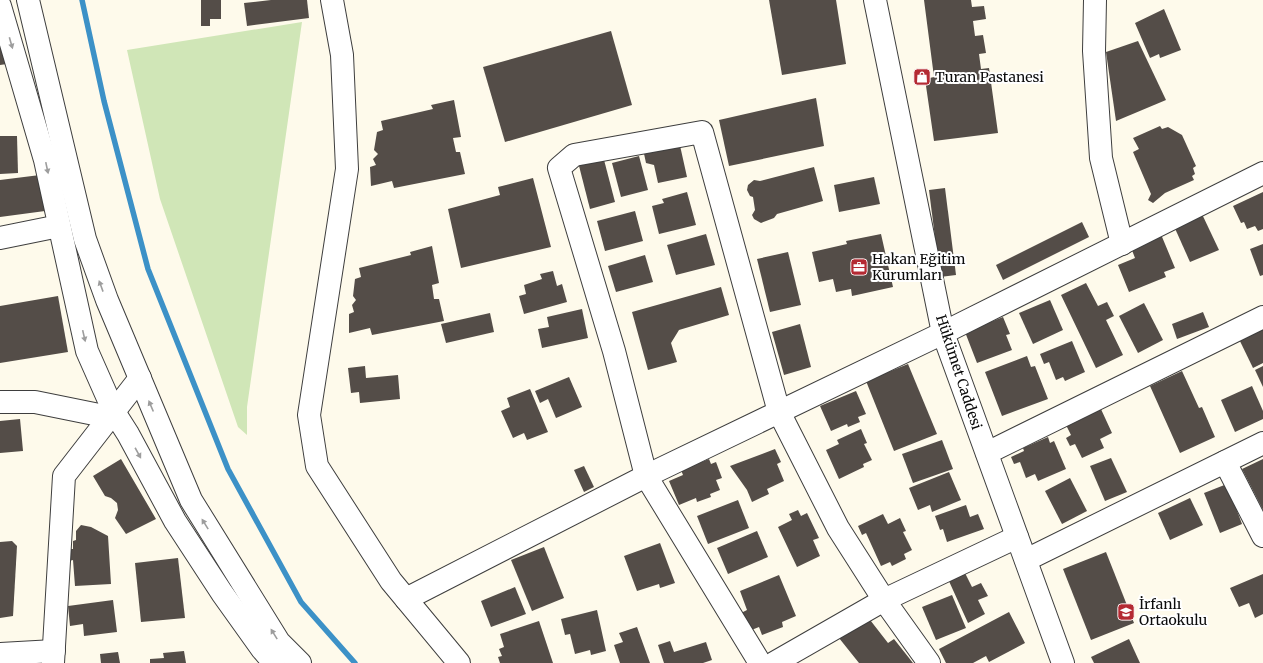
<svg xmlns="http://www.w3.org/2000/svg" width="1263" height="663" font-family="Merriweather,serif">
<style>
.green{fill:#d0e6b7}
.lines{fill:none;stroke-linecap:round;stroke-linejoin:round}
.stream{stroke:#3c91c7;stroke-width:5.5}
.building{fill:#544d48}
.minor-casing{stroke:#3e3e3e;stroke-width:24}
.minor{stroke:#fff;stroke-width:22}
.oneway{fill:#9d9d9d}
.labels{text-anchor:middle;stroke-width:4;stroke-linejoin:round;paint-order:stroke}
.poi-label{font-size:14px;fill:#0b0b0b;stroke:#fff;text-anchor:start}
.street-label{font-size:14px;fill:#0b0b0b;stroke:#fff}
</style>
<rect width="100%" height="100%" fill="#fefaeb"/>
<!-- green -->
<path class="green" d="M302 22 247 407V435L238 427 160 199 127 50Z"/>
<g class="lines">
<!-- stream -->
<path class="stream" d="M82 0 104 101 148 269 228 469 301 602 355 663"/>
</g>
<!-- building -->
<g class="building">
<path d="M201 0H221V19H210V26H201Z"/>
<path d="M271 0H307L309 18 247 26 244 3Z"/>
<path d="M769 0H836L846 64 782 75Z"/>
<path d="M924 0H971L972 7 984 6 986 19 973 21 975 36 983 35 986 53 979 54 981 69 989 68 998 133 934 141 925 79 934 77Z"/>
<path d="M1164 9 1181 50 1160 58 1159 54 1150 58 1135 23Z"/>
<path d="M611 31 632 105 505 142 483 67Z"/>
<path d="M0 38 7 64 0 65Z"/>
<path d="M1138 41 1166 100 1116 121 1106 52Z"/>
<path d="M816 98 824 146 729 166 719 120Z"/>
<path d="M454 100 461 137 453 138 456 152H460L465 174 394 188 392 181 371 186 370 167 376 165 373 159 378 154 374 150 377 132 383 130 381 121 433 109 431 105Z"/>
<path d="M1160 126 1162 129 1168 127 1182 135 1196 166 1193 168 1195 174 1192 176 1194 180 1165 193 1153 203 1148 200 1151 194 1133 152 1139 149 1133 138Z"/>
<path d="M0 136H17L18 173 0 174Z"/>
<path d="M679 141 687 177 658 183 654 165 646 163 643 149Z"/>
<path d="M603 156 615 202 590 209 578 162Z"/>
<path d="M639 156 648 190 621 197 612 163Z"/>
<path d="M814 167 823 201 777 214 774 218 761 223 754 219 752 215 755 210 753 197 750 196 747 190 748 185 754 180 760 181Z"/>
<path d="M40 175 45 211 0 217V180Z"/>
<path d="M874 177 880 204 839 212 834 185Z"/>
<path d="M533 178 551 247 461 268 448 209 500 195 498 187Z"/>
<path d="M945 188 956 275 940 277 929 190Z"/>
<path d="M687 192 696 225 659 234 652 206 664 203 662 199Z"/>
<path d="M1263 192V229L1258 231 1255 226 1247 229 1244 222 1241 223 1233 206Z"/>
<path d="M635 211 643 241 605 251 597 221Z"/>
<path d="M1201 212 1219 250 1190 262 1173 224Z"/>
<path d="M1082 222 1089 237 1003 280 996 265Z"/>
<path d="M1160 232 1175 268 1164 272 1166 277 1129 292 1118 265 1135 258 1130 245Z"/>
<path d="M706 234 715 265 676 275 667 245Z"/>
<path d="M881 234 893 287 852 296 851 289 836 292 833 279 819 282 812 252 847 244 846 241Z"/>
<path d="M1263 244V275L1260 276 1250 249Z"/>
<path d="M432 246 439 283 432 285 434 299H439L444 321 372 335 370 328 349 333V314L354 312 352 305 356 300 353 296 355 279 361 277 359 268 411 255 410 252Z"/>
<path d="M788 252 801 305 770 312 757 259Z"/>
<path d="M645 255 653 282 616 292 608 266Z"/>
<path d="M553 271 557 286 562 284 567 302 524 314 519 296 526 294 524 285 542 279 540 274Z"/>
<path d="M1086 283 1098 306 1107 302 1114 316 1106 320 1123 355 1096 368 1061 295Z"/>
<path d="M721 287 729 315 679 330 671 343 677 362 648 370 632 312Z"/>
<path d="M58 296 68 352 0 363V306Z"/>
<path d="M1050 300 1063 330 1033 344 1019 313Z"/>
<path d="M1144 303 1163 340 1138 353 1119 316Z"/>
<path d="M582 309 588 338 542 348 538 329 549 327 547 317Z"/>
<path d="M1203 312 1209 327 1177 339 1172 324Z"/>
<path d="M490 313 494 332 446 343 441 324Z"/>
<path d="M1003 317 1010 334 1006 335 1012 350 977 363 965 332Z"/>
<path d="M800 324 811 367 784 375 772 332Z"/>
<path d="M1263 325V363L1253 368 1238 337Z"/>
<path d="M1072 341 1085 372 1065 381 1063 377 1056 380 1049 362 1044 364 1040 354Z"/>
<path d="M1027 356 1031 367 1035 366 1048 399 1002 416 985 372Z"/>
<path d="M908 364 937 434 894 451 866 381Z"/>
<path d="M365 366 366 378 398 375 400 399 360 403 359 392 351 393 348 368Z"/>
<path d="M1263 366V387L1255 370Z"/>
<path d="M1182 371 1199 408 1202 407 1215 437 1180 453 1150 386Z"/>
<path d="M569 377 582 407 556 418 548 399 540 403 535 391Z"/>
<path d="M1252 386 1263 411V419L1235 432 1221 400Z"/>
<path d="M530 389 548 432 527 440 524 433 513 438 501 411 510 407 507 398Z"/>
<path d="M856 391 866 414 858 417 860 422 848 427 847 424 831 431 820 406Z"/>
<path d="M1100 407 1112 433 1100 439 1104 448 1082 458 1075 444 1070 446 1066 438 1071 435 1065 423Z"/>
<path d="M20 419 23 451 0 453V421Z"/>
<path d="M861 429 867 443 864 444 872 460 863 464 864 467 839 479 826 450 839 444 837 440Z"/>
<path d="M1048 437 1050 443 1054 441 1066 469 1038 481 1035 474 1026 478 1020 462 1014 464 1011 457 1024 451 1023 448Z"/>
<path d="M942 440 953 469 913 483 902 454Z"/>
<path d="M775 449 781 462 777 464 784 481 767 489 769 494 752 502 747 490 730 466Z"/>
<path d="M1111 458 1127 492 1105 501 1090 466Z"/>
<path d="M121 459 156 519 126 534 115 518 118 510 117 503 111 498 105 496 93 476Z"/>
<path d="M709 459 711 464 716 462 722 478 716 480 720 490 710 494 711 497 697 502 696 498 679 505 669 481 683 475 681 470Z"/>
<path d="M1263 459V510L1242 469Z"/>
<path d="M584 466 594 487 584 492 574 470Z"/>
<path d="M949 472 961 500 932 512 930 505 918 510 909 488Z"/>
<path d="M1070 478 1087 511 1062 524 1045 491Z"/>
<path d="M1227 484 1242 524 1220 533 1204 493Z"/>
<path d="M1190 498 1203 525 1170 540 1158 513Z"/>
<path d="M738 500 749 528 708 544 697 516Z"/>
<path d="M966 505 970 517 978 514 984 529 947 542 943 529 940 530 935 516Z"/>
<path d="M798 510 801 516 807 513 819 538 813 540 820 556 797 567 778 527 792 520 789 514Z"/>
<path d="M883 514 888 524 900 518 906 531 903 532 912 550 904 554 906 559 892 566 890 562 881 566 866 533 862 535 858 526Z"/>
<path d="M81 525 91 527 108 536 111 584 75 586 73 560 69 561 68 549H73V541L76 540V531Z"/>
<path d="M757 531 768 557 728 574 717 548Z"/>
<path d="M12 541 17 546 13 616 0 618V542Z"/>
<path d="M660 543 675 583 660 588 659 584 637 591 624 556Z"/>
<path d="M544 547 564 598 532 611 511 560Z"/>
<path d="M1106 552 1134 623 1091 640 1063 569Z"/>
<path d="M178 558 185 618 141 622 135 563Z"/>
<path d="M964 571 972 587 981 583 988 596 978 600 985 614 968 623 948 579Z"/>
<path d="M1263 574V614L1255 618 1249 603 1239 607 1230 588Z"/>
<path d="M779 575 796 616 782 622 783 627 762 635 759 627 749 631 741 613 747 610 740 591Z"/>
<path d="M515 587 526 614 491 627 481 601Z"/>
<path d="M952 595 966 628 936 640 922 607Z"/>
<path d="M113 600 117 632 84 636 83 624 70 626 68 606Z"/>
<path d="M597 610 606 651 591 655 590 650 575 654 570 634 565 635 561 619Z"/>
<path d="M1009 612 1025 643 989 662 986 656 973 663H946L939 649Z"/>
<path d="M867 616 888 643 894 639 913 663H859L839 638Z"/>
<path d="M539 621 553 663H500L498 657 502 656 499 649 504 647 500 634Z"/>
<path d="M637 627 650 663H620L614 645 623 642 619 633Z"/>
<path d="M1129 639 1140 663H1094L1091 657Z"/>
<path d="M670 641 674 652 706 642 712 660 703 663H664L658 645Z"/>
<path d="M184 651 186 663H150V659L164 658 163 653Z"/>
<path d="M118 652 120 663H101L100 654Z"/>
</g>
<g class="lines">
<defs>
<g id="minor">
<path d="M28 0 85 239 107 300 191 500 279 642 300 663"/>
<path d="M332 0 342 55 347 169 309 415 317 466 391 581 459 663"/>
<path d="M875 0 943 333 1063 663"/>
<path d="M1095 0 1094 51 1101 158 1122 244"/>
<path d="M0 6 45 160 87 351 114 412 128 434 175 521 222 593 262 649 274 663"/>
<path d="M0 238 59 226"/>
<path d="M0 402H35L109 417"/>
<path d="M987 453 1263 317"/>
<path d="M1225 462 1263 536"/>
<path d="M1026 560 1263 443"/>
<path d="M406 599 646 476 943 333 1263 173"/>
<path d="M0 654 54 651"/>
<path d="M53 663 64 476 140 378"/>
<path d="M760 663 646 476 614 351 559 168 574 155 702 132 779 412 838 528 884 600 929 663"/>
<path d="M774 663 884 600 1017 537"/>
</g>
</defs>
<!-- minor casing -->
<use href="#minor" class="minor-casing"/>
<!-- minor -->
<use href="#minor" class="minor"/>
</g>
<!-- one-way arrows -->
<defs><path id="oneway-solid" d="M-6-.8H1V-3.2L6.5 0L1 3.2V.8H-6Z"/></defs>
<g class="oneway">
<use href="#oneway-solid" transform="translate(11 43) rotate(74)"/>
<use href="#oneway-solid" transform="translate(47 168) rotate(78)"/>
<use href="#oneway-solid" transform="translate(101 286) rotate(-110)"/>
<use href="#oneway-solid" transform="translate(84 336) rotate(77)"/>
<use href="#oneway-solid" transform="translate(151 406) rotate(-113)"/>
<use href="#oneway-solid" transform="translate(138 453) rotate(61)"/>
<use href="#oneway-solid" transform="translate(205 524) rotate(-122)"/>
<use href="#oneway-solid" transform="translate(274 634) rotate(-122)"/>
</g>
<!-- icons -->
<defs>
<symbol id="shop-square" viewBox="-11 -11 22 22"><rect x="-9" y="-9" width="18" height="18" rx="4" fill="#b42a33" stroke="#fff"/><path d="M-5-2.5h2.3a2.7 3.5 0 0 1 5.4 0H5L5.5 6h-11ZM-1.5-2.5h3a1.5 2.3 0 0 0-3 0Z" fill="#fff"/></symbol>
<symbol id="office-square" viewBox="-11 -11 22 22"><rect x="-9" y="-9" width="18" height="18" rx="4" fill="#b42a33" stroke="#fff"/><path d="M-6-3h4V-5.5h4V-3h4V5H-6ZM-1-4.5V-3h2v-1.5ZM-6 0V1H6V0Z" fill="#fff"/></symbol>
<symbol id="school-square" viewBox="-11 -11 22 22"><rect x="-9" y="-9" width="18" height="18" rx="4" fill="#b42a33" stroke="#fff"/><path d="M0-5L7-2L0 1L-7-2ZM-4 1L0 2.5L4 1V4Q0 6-4 4Z" fill="#fff"/></symbol>
</defs>
<g fill-rule="evenodd">
<use href="#shop-square" x="912" y="67" width="20" height="20"/>
<use href="#office-square" x="849" y="257" width="20" height="20"/>
<use href="#school-square" x="1116" y="602" width="20" height="20"/>
</g>
<g class="labels">
<!-- poi labels -->
<g class="poi-label">
<text x="935" y="82">Turan Pastanesi</text>
<text x="872" y="264">Hakan Eğitim<tspan x="872" dy="16">Kurumları</tspan></text>
<text x="1139" y="609">İrfanlı<tspan x="1139" dy="16">Ortaokulu</tspan></text>
</g>
<!-- street labels -->
<g class="street-label">
<text transform="translate(959 372) rotate(72)" y="5">Hükümet Caddesi</text>
</g>
</g>
</svg>
